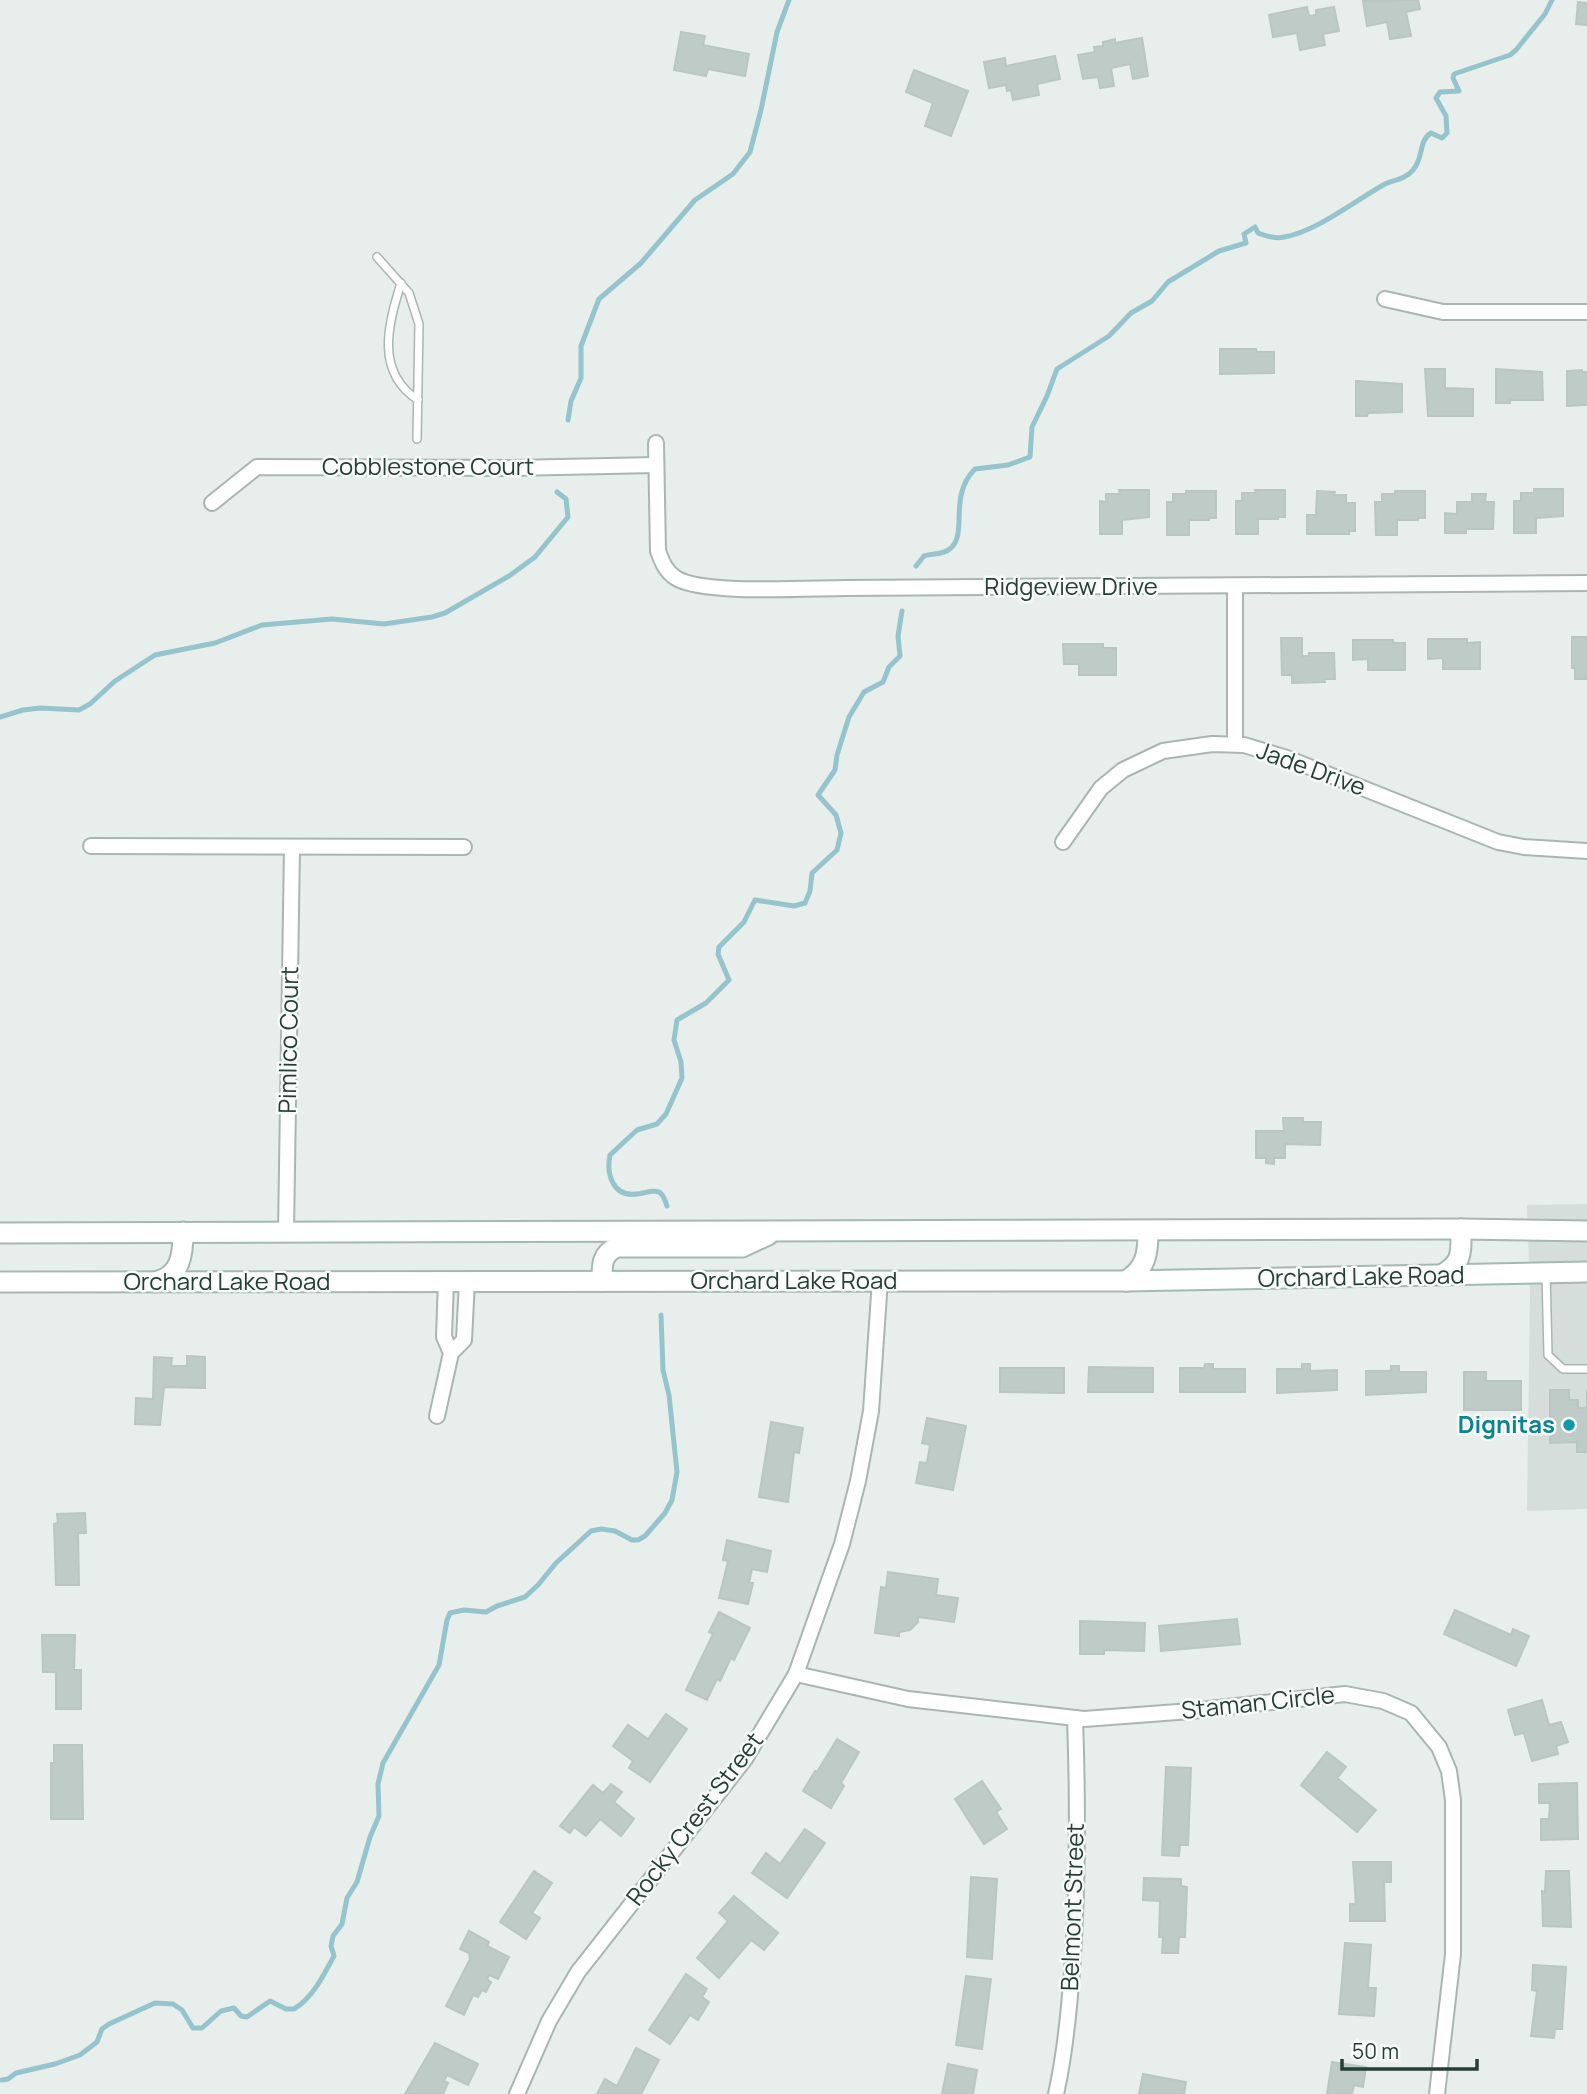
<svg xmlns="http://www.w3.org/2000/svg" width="1587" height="2094" font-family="Manrope,sans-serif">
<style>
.built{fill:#d5deda}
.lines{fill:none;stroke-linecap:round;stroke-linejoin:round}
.stream{stroke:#96c4cc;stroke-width:5}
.building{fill:#bfcbc7;stroke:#bac7c1;stroke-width:2}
.service-casing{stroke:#aab6b2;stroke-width:10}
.minor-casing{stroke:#aab6b2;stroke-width:18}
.secondary-casing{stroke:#a6b8b2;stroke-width:23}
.service{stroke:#fff;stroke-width:7}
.minor{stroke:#fff;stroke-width:14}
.secondary{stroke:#fff;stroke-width:19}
.culture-dot{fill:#0f9aa8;stroke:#f7faf9;stroke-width:2.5}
.labels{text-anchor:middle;stroke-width:5;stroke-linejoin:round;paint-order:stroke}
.street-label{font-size:24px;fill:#273e38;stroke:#f7faf9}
.culture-label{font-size:24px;font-weight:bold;fill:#0d838f;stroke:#f7faf9;text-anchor:end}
</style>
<rect width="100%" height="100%" fill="#e7eeeb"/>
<!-- built -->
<path class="built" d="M1587 1204V1509L1527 1511 1530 1295 1527 1205Z"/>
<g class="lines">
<!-- stream -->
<g class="stream">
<path d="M568 420 571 401 581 378V346L599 299 641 263 695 200 733 174 750 152 761 110 777 32 789 0"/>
<path d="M916 566 924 556C934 553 944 555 951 548 968 532 948 496 975 469L1008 465 1030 457 1032 427 1047 396 1057 369 1109 336 1131 313 1152 301 1168 282 1219 251 1246 243 1244 234 1255 227 1258 233C1267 236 1275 239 1284 237 1316 232 1356 200 1385 184 1394 180 1406 179 1413 170 1424 158 1418 141 1431 133L1442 138 1447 133 1446 116 1436 98 1440 92 1459 91 1453 78 1454 74 1510 55 1516 50 1545 14 1552 0"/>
<path d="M0 717 23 710 40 708 79 710 90 704 115 681 155 655 215 643 262 625 332 619 384 624 432 617 445 613 509 576 535 557 568 517 566 499 557 492"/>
<path d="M667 1206C665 1201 664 1195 659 1192 652 1189 643 1194 636 1194 613 1197 606 1174 610 1155L637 1130 657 1124 666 1114 682 1078 681 1062 674 1040 677 1020 706 1003 729 980 718 954 719 947 744 922 755 900 794 906 805 903 810 891 812 873 837 850 841 833 836 815 818 795 835 770 837 755 849 717 864 692 883 682 889 667 900 656 898 636 902 611"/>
<path d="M2 2080 8 2079 16 2073 55 2064 80 2055 97 2042 102 2029 109 2024 155 2003 173 2004 182 2010 193 2028H202L221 2011 234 2008 241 2016 247 2017 270 2001 286 2009H294C313 1998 324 1974 334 1956L331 1946 333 1936 342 1924 347 1898 357 1882 370 1837 379 1816 378 1784 383 1763 439 1665 447 1620 450 1613 464 1610 486 1612 497 1606 525 1597 538 1585 556 1563 591 1531 601 1529 615 1531 632 1540H638L645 1536 665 1513 672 1500 677 1472 669 1395 663 1370 661 1315"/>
</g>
</g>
<!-- building -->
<g class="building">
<path d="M1418 0 1420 9 1406 12 1411 36 1390 39 1387 22 1367 26 1363 1Z"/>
<path d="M1578 2 1587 3V25L1576 24Z"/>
<path d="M1307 7 1309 16 1316 15V10L1334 7 1339 31 1323 34 1325 45 1300 50 1297 33 1273 37 1269 15Z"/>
<path d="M681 32 705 36 703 45 749 54 745 76 708 69 706 76 674 70Z"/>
<path d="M1142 38 1148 76 1133 79 1130 64 1111 68 1114 86 1100 88 1098 77 1083 79 1078 55 1095 52 1094 47 1103 46V42L1115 39V43Z"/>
<path d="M1055 56 1060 79 1037 84 1039 95 1013 100 1011 90 1007 91 1006 85 989 88 984 62 1005 58 1006 66Z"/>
<path d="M914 70 968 91 951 136 925 126 933 103 906 92Z"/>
<path d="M1220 349H1256L1257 352H1274V373L1220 374Z"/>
<path d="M1425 369H1445V388L1473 389V416H1428Z"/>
<path d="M1496 369 1542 372 1543 400H1510V403H1496Z"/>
<path d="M1582 370V372H1587V405L1567 406V371Z"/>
<path d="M1356 381 1402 384V412L1368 413 1367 416H1356Z"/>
<path d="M1534 489H1563V516L1536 518V533H1514V501H1521V493H1534Z"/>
<path d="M1119 490H1149V517L1122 520V534H1100V501L1106 502V494H1120Z"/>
<path d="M1255 490H1285V517H1278V519H1258V534H1236V501H1242V493H1256Z"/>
<path d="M1186 491H1216V518H1209V520H1189V535H1167V502H1173V494H1186Z"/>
<path d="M1317 491 1335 492 1334 495H1346V503H1355V531H1349V534H1307V515H1316Z"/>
<path d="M1395 491H1425V518H1418V520H1397V535H1376L1375 502H1382V494H1395Z"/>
<path d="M1472 494H1486L1485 502H1494L1493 529H1466V533H1445V513L1457 514V502H1472Z"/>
<path d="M1572 637H1587V679H1575V668H1572Z"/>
<path d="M1281 638H1302V656H1309V653H1334L1335 679H1324L1325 682 1292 683V675H1282Z"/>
<path d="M1428 639H1467V643L1480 642V669H1443V658L1428 659Z"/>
<path d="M1353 640H1393V643H1405V670H1368V659L1353 660Z"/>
<path d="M1063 644H1103V648H1116V675H1079V664H1064Z"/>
<path d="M1283 1118H1303V1122H1321L1320 1145 1285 1144V1158H1274V1164L1266 1163V1158H1256V1131H1284Z"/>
<path d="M187 1356 205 1357V1388L164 1387 160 1425 135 1424 136 1398 153 1399 154 1357 172 1358 171 1366H187Z"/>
<path d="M1205 1364H1213V1369H1245V1392H1180V1368H1204Z"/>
<path d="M1302 1364H1310V1371L1337 1370V1390L1277 1393V1369H1302Z"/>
<path d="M1391 1366H1399V1372H1426V1392L1366 1395V1371H1391Z"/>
<path d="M1089 1367 1153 1368V1392H1088Z"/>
<path d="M1000 1368H1064V1393L1000 1392Z"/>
<path d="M1464 1372H1486V1381H1521V1410H1464Z"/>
<path d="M1550 1390H1569V1400H1578V1408H1587V1390V1452H1577V1442L1550 1443Z"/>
<path d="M927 1418 966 1426 953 1490 916 1483 920 1462 927 1463 930 1445 922 1443Z"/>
<path d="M771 1422 803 1428 799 1453 794 1452 788 1502 759 1497Z"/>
<path d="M85 1513 86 1533H78L79 1585H56L54 1524 58 1523 57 1514Z"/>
<path d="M727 1540 771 1551 767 1572 752 1569 749 1583H753L748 1604 719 1598 728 1561 723 1560Z"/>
<path d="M888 1572 938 1579 936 1595 958 1598 954 1622 918 1617V1622L910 1630 899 1632V1636L875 1633 881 1587 886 1588Z"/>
<path d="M1455 1610 1511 1635 1513 1629 1529 1636 1516 1666 1444 1634Z"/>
<path d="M719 1612 750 1628 734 1660 731 1658 720 1681 717 1679 707 1700 686 1690 713 1634 709 1632Z"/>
<path d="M1237 1619 1240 1644 1161 1651 1159 1626Z"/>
<path d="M1080 1621 1145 1623 1144 1651 1104 1650V1654H1080Z"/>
<path d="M42 1635H75L74 1670H81V1709H56V1672H43Z"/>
<path d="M1542 1700 1549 1725 1561 1722 1568 1742 1556 1746 1558 1754 1532 1761 1524 1733 1515 1735 1508 1710Z"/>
<path d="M666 1714 687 1729 650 1782 629 1768 633 1761 613 1746 628 1725 648 1739Z"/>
<path d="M837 1739 859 1752 841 1783 844 1786 831 1808 803 1791 815 1771 817 1772Z"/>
<path d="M54 1745H82L83 1819H51V1763H54Z"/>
<path d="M1327 1752 1346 1767 1337 1778 1376 1810 1357 1832 1301 1785Z"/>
<path d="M1166 1767 1191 1768 1188 1845H1180L1179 1856 1162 1855Z"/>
<path d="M982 1781 1001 1809 996 1812 1007 1829 984 1844 955 1799Z"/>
<path d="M1577 1783 1578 1839 1541 1840V1819H1549L1550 1803H1539V1784Z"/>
<path d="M611 1784 622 1792 614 1802 634 1819 621 1836 600 1819 586 1836 574 1827 570 1833 560 1826 593 1785 603 1793Z"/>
<path d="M805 1829 825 1843 787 1898 752 1873 766 1853 780 1864Z"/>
<path d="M1353 1862H1391V1882H1384L1385 1921H1350V1904H1356Z"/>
<path d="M534 1871 552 1883 532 1913 540 1918 526 1939 500 1922Z"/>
<path d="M1546 1871H1569L1571 1927 1543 1926 1542 1891 1545 1892Z"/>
<path d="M971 1877 997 1879 992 1959 967 1957Z"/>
<path d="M1144 1878 1181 1879V1886L1187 1887 1185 1937H1179L1178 1953H1162L1163 1937H1159L1160 1901 1143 1900Z"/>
<path d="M734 1896 778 1933 764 1950 751 1940 719 1978 697 1958 728 1921 719 1913Z"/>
<path d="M469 1931 489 1942 487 1946 509 1957 498 1979 489 1975 487 1979 491 1982 486 1992 482 1990 478 1997 473 1995 464 2015 446 2006 470 1959 469 1953 460 1949Z"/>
<path d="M1345 1943 1371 1945 1368 1988H1376L1374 2016 1339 2014Z"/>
<path d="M1533 1965 1566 1967 1562 2029H1555L1554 2038 1531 2036 1537 1991 1532 1990Z"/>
<path d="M686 1974 707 1989 702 1997 709 2002 698 2020 690 2015 670 2044 649 2030Z"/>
<path d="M966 1976 991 1979 982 2049 956 2045Z"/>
<path d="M435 2043 478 2064 468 2085 447 2075 444 2081 448 2083 443 2094H405Z"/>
<path d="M636 2048 659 2060 641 2094H597L605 2079 617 2086Z"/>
<path d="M1332 2062 1366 2067 1363 2087 1354 2085 1352 2094H1327Z"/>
<path d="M948 2064 977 2070 973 2094H942Z"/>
<path d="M1143 2074 1186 2082 1184 2094H1139Z"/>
</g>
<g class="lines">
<defs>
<g id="service">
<path d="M377 257 409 293 419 324 417 439"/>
<path d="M401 283C388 325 375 372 418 400"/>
<path d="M1546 1273 1548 1355 1563 1369H1587"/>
</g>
<g id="minor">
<path d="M1385 299 1443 312H1587"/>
<path d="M656 443 658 551C662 562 666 572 676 578 702 595 810 588 845 588L1587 583"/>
<path d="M212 503 257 467 511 468 656 465"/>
<path d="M1235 586V744"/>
<path d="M1063 842 1101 788 1123 770 1163 751 1212 744 1244 745 1287 758 1498 842 1524 847 1587 851"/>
<path d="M91 846 464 847"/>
<path d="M286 1232 292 848"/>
<path d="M446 1280 444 1337 451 1353"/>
<path d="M437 1416 451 1353 464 1340 467 1281"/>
<path d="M796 1674 908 1699 1084 1719 1191 1711 1345 1694 1383 1701 1411 1713 1439 1747 1449 1771 1453 1800V1954L1437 2094"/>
<path d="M517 2094 549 2021 578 1972 745 1759 796 1674 842 1544 858 1481 871 1411 880 1280"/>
<path d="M1056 2094C1065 2054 1069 2012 1072 1971 1078 1887 1078 1803 1075 1718"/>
</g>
<g id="secondary">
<path d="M0 1233 1461 1229 1587 1231"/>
<path d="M1441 1275C1463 1263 1461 1253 1461 1229"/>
<path d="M602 1281C602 1266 601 1254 617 1247H742L768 1235"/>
<path d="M1126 1281C1146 1268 1148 1254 1148 1232"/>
<path d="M0 1282 1126 1281 1587 1272"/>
<path d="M155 1282C181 1276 183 1255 183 1232"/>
</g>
</defs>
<!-- service casing -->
<use href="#service" class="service-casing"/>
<!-- minor casing -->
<use href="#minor" class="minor-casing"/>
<!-- secondary casing -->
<use href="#secondary" class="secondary-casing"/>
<!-- service -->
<use href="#service" class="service"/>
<!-- minor -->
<use href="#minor" class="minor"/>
<!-- secondary -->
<use href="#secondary" class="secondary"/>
</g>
<!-- markers -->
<circle class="culture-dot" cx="1569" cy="1425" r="7"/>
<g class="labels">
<!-- street labels -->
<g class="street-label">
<text x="428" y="475">Cobblestone Court</text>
<text x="1071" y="595">Ridgeview Drive</text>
<text transform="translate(1311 769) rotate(20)" y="8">Jade Drive</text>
<text transform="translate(289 1040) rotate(-89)" y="8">Pimlico Court</text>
<text transform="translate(1361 1277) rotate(-1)" y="8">Orchard Lake Road</text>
<text x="794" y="1289">Orchard Lake Road</text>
<text x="227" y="1290">Orchard Lake Road</text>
<text transform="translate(1258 1703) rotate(-6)" y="8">Staman Circle</text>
<text transform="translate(695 1819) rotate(-53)" y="8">Rocky Crest Street</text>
<text transform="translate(1073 1907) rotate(-88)" y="8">Belmont Street</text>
</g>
<!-- culture labels -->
<g class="culture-label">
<text x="1555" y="1433">Dignitas</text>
</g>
</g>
<!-- scale -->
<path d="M1342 2059v10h135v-10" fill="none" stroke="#273e38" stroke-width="3.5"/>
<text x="1352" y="2059" font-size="21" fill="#273e38" stroke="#f7faf9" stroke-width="5" paint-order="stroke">50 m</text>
</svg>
